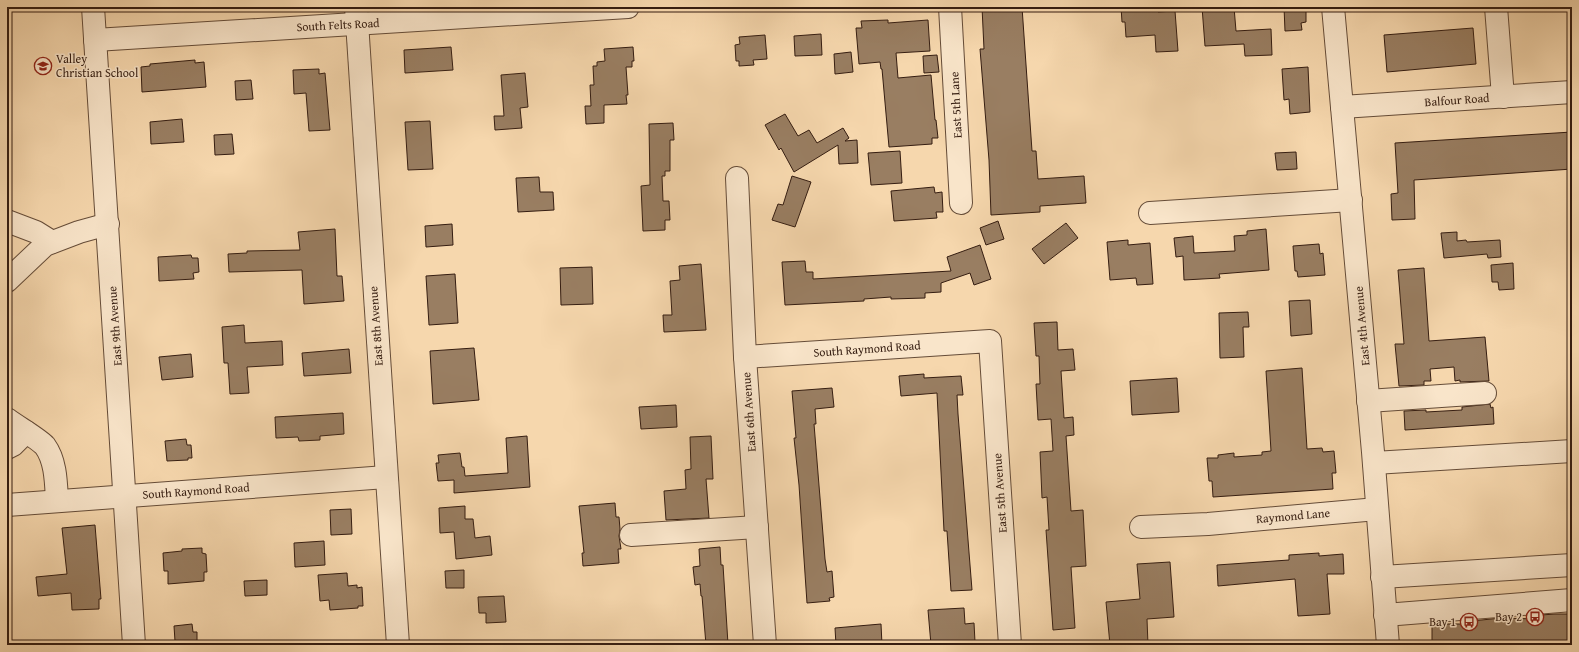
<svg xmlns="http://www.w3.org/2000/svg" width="1579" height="652" font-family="'Gentium Book Plus',serif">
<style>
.building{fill:#997e62;stroke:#351d11}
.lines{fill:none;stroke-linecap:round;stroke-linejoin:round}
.minor-casing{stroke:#654c38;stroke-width:24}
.minor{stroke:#f9e5ca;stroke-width:22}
.labels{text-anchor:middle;stroke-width:3;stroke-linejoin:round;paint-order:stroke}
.street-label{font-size:12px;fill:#351d11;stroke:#f9e5ca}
.poi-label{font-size:12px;fill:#351d11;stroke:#f9e5ca;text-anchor:end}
</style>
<rect width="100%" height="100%" fill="#f6d7ad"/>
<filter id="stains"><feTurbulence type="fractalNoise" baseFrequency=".005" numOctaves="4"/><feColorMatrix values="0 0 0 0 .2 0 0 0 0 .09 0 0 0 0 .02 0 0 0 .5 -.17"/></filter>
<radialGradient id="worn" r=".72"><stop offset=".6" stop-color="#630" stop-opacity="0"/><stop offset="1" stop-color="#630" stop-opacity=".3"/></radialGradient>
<!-- building -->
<g class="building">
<path d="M982 7H1022L1032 151H1036L1038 179 1084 176 1086 203 1040 206V212L991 215 989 160 980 49H984Z"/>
<path d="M1121 7H1158V12L1175 11 1178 51 1156 52 1155 35 1126 37 1125 22H1122Z"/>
<path d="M1202 7H1234L1236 31 1271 29 1272 55 1245 56 1244 44 1205 46Z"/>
<path d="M1284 7H1306V22L1301 23 1302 30 1285 31Z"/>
<path d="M888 20V23L928 20 930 51 896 53 898 78 931 75 935 120H936L938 138H932V144L889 147 882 69H881L880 62 859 64 856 28H862L861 21Z"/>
<path d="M1473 28 1476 64 1387 72 1384 35Z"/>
<path d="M821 34 822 55 795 56 794 36Z"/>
<path d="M765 35 767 59 753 60 754 65 739 66V61H736L735 45 740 44 739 37Z"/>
<path d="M451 47 453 70 405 73 404 50Z"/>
<path d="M633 47 634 61H632V67H626L628 95H626L627 104 604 105V123L586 124 585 106H591L590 85H594L593 66H597V62L605 61 604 49Z"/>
<path d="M851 52 853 72 835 74 834 54Z"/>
<path d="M937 55 939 72 924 73 923 56Z"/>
<path d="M195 60V63L204 62 206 87 142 92 141 67 150 66V64Z"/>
<path d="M1308 67 1310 112 1290 114 1289 99 1284 100 1282 69Z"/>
<path d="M319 69V74L325 73 330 130 309 131 306 93 294 94 293 70Z"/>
<path d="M525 73 528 107 520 108 522 128 495 130 494 116H504L501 75Z"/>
<path d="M251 80 253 99 236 100 235 81Z"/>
<path d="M785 114 798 136 809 130 817 143 843 128 849 138 845 141 857 140 858 163 839 164 838 145 794 172 781 148 779 150 765 125Z"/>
<path d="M182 119 184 142 151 144 150 122Z"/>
<path d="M430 121 433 169 408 170 405 122Z"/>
<path d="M673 123 674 140H670V171H665V176H662L663 201H669L670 220H665V230L643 231 641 186 650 185 649 124Z"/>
<path d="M1572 132V169L1414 180 1415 219 1392 220 1391 194 1398 193 1395 143Z"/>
<path d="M232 134 234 154 215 155 214 135Z"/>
<path d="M900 151 902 183 871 185 868 153Z"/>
<path d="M1296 152 1297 169 1277 170 1275 153Z"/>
<path d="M792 176 811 182 795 227 772 220 778 204 783 205Z"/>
<path d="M539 177 540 192H553L554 210 518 212 516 178Z"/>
<path d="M934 187 935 193 942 192 943 212H936L937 218 894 221 891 191Z"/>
<path d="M998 221 1004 239 986 245 980 228Z"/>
<path d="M1066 223 1078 238 1044 264 1032 249Z"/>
<path d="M452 224 453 245 426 247 425 226Z"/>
<path d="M335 229 337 276H342L344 301 304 304 302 270 229 272 228 254 247 253V251L300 250 298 232Z"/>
<path d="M1266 229 1269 270 1219 274 1220 278 1184 280 1183 256 1176 257 1174 238 1193 236 1194 253 1235 251 1234 236 1247 235V231Z"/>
<path d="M1457 232V241L1466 240 1467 242 1500 240 1501 257 1488 258 1487 254 1444 258 1441 233Z"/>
<path d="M1128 240V245L1150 243 1153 284 1137 285 1136 278 1110 280 1107 242Z"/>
<path d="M1319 244 1320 254 1323 253 1325 275 1298 277 1297 271H1295L1293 246Z"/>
<path d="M980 245 991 279 974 285 970 273 941 283V292L925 293V298L891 299V297L864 299V301L785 305 782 262 805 261 806 272H813V279L951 271 947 257Z"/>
<path d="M191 255 192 258H198L199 272 193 273 194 279 159 281 158 257Z"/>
<path d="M1513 263 1514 289 1499 290 1498 282H1492L1491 265Z"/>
<path d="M701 264 706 330 664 332 663 315H672L670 281 680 280 679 266Z"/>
<path d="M592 267 593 304 561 305 560 268Z"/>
<path d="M1424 268 1429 341 1485 337 1489 381 1460 382V380L1455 381 1454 367 1430 369 1431 381H1424V385L1399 386 1395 344H1404L1398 270Z"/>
<path d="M455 274 458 323 429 325 426 276Z"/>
<path d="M1310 300 1312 334 1291 336 1289 301Z"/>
<path d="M1248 312 1249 327H1243L1244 357 1220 358 1219 313Z"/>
<path d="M1057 322 1058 350 1073 349 1075 370 1061 371 1064 418 1073 417 1074 435 1066 436 1071 511 1083 510 1086 566 1071 567 1075 628 1053 630 1046 530H1049L1047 497 1042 498 1040 452 1053 451 1051 419 1038 420 1036 384H1040L1039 356H1036L1034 323Z"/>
<path d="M244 325 245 343 282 341 283 365 247 367 249 393 230 394 228 363H224L222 327Z"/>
<path d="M474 348 479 400 433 404 430 351Z"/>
<path d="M349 349 351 373 304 376 302 353Z"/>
<path d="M191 354 193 377 162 380 159 357Z"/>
<path d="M1302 368 1307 449 1322 448 1323 452 1334 451 1336 473H1332L1333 489 1213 497 1212 481H1209L1207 458H1218V455L1234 453V457L1262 455V452L1271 451 1266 371Z"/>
<path d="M924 374V378L961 376 963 395H957L958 414 972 590 951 591 947 531H944L937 393 901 396 899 376Z"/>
<path d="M1177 378 1179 412 1132 415 1130 381Z"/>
<path d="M832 388 834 407 815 409 816 424H814L825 559 827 572 832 571 834 597 829 598 830 601 807 603 799 485 794 438H796L792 391Z"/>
<path d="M1490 404 1491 408 1493 407 1494 424 1405 430 1404 411 1426 410V412L1462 410V407Z"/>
<path d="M676 405 677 427 641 429 639 407Z"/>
<path d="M343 413 344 434 320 436V440L299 441 298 437 276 438 275 417Z"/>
<path d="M527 436 530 487 454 493V480L438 481 436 463H439L438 455 460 453 462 467H464L465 476 508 473 506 438Z"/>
<path d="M711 436 713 479H706L709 518 666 520 664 491 686 489 685 470 691 469 690 437Z"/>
<path d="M186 439 187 445H191L192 458H188V460L167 461 165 441Z"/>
<path d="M615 503 616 517H619L620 529 619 536 621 549H618L619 563 583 566 582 553H584L579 506Z"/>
<path d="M465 506V519H473L475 538 490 536 492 555 456 559 454 532 440 533 439 508Z"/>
<path d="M351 509 352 534 331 535 330 510Z"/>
<path d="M95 525 101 599H99V609L72 610 71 593 38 596 36 577 67 574 62 528Z"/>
<path d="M324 541 325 565 295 567 294 543Z"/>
<path d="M720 547 721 565H723L728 644 706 645 702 596H701L700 584 695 585 693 567 700 566 699 549Z"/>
<path d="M202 548V553L206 554 207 572H204V581L168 584V571H164L163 553 182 551V549Z"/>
<path d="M1319 553V556L1343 554 1344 574H1327L1330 614 1298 616 1295 579 1218 586 1217 565 1289 560V555Z"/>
<path d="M1170 562 1174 617 1147 619 1148 645H1110L1106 602 1140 599 1137 564Z"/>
<path d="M464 570V588H446L445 571Z"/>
<path d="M347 573 348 586 357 585V588L362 587 363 606H358V608L330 610 329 600 320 601 318 575Z"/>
<path d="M267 580V595L245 596 244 581Z"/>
<path d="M504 596 506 622 486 623V613H479L478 597Z"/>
<path d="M964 608 965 624 974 623 975 642 931 645 928 610Z"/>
<path d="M1555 614H1572V642L1558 641 1555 645H1432V624H1469L1472 621 1501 618 1536 619 1541 615Z"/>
<path d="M192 624 193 632H197V644L177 645 176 641H175L174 626Z"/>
<path d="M881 624 882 645H836L835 628Z"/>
</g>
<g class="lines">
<defs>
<g id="minor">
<path d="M93 7 134 645"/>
<path d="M356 7 398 645"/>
<path d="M950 7 961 203"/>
<path d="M1333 7 1373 452 1388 645"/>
<path d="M1496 7 1503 97"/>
<path d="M95 40 628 7"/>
<path d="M1342 107 1572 92"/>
<path d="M737 178 745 357 765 645"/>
<path d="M1150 213 1351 200"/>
<path d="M7 221 36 232 52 242"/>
<path d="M7 281 45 245 79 232 108 224"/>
<path d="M745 357 990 341 1010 645"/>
<path d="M1368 401 1485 393"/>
<path d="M7 419C16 426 39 439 45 446 56 461 56 483 57 501"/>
<path d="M7 448 13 445 26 432"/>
<path d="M1374 463 1572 451"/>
<path d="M7 505 386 477"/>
<path d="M1141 527 1208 524 1377 509"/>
<path d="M631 535 757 527"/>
<path d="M1382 577 1572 565"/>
<path d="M1385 615 1572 600"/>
</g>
</defs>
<!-- minor casing -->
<use href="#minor" class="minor-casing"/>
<!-- minor -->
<use href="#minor" class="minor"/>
</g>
<!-- icons -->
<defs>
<symbol id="school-ring" viewBox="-11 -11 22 22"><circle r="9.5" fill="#f9e5ca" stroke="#8f2418" stroke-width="1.5"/><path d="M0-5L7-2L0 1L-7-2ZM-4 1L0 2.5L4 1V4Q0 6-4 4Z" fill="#8f2418"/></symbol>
<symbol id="bus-ring" viewBox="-11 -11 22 22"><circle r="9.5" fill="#f9e5ca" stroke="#8f2418" stroke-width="1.5"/><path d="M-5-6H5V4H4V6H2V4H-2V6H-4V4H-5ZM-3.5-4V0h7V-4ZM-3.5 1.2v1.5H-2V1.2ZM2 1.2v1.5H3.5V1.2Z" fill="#8f2418"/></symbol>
</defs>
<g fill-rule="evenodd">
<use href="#school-ring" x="33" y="56" width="20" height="20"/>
<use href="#bus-ring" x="1525" y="607" width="20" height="20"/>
<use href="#bus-ring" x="1459" y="612" width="20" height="20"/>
</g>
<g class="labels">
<!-- street labels -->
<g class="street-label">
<text transform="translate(338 25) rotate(-3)" y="4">South Felts Road</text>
<text transform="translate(1457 100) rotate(-4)" y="4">Balfour Road</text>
<text transform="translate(956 105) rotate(-93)" y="4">East 5th Lane</text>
<text transform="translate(115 326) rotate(-94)" y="4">East 9th Avenue</text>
<text transform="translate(376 326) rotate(-94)" y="4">East 8th Avenue</text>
<text transform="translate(1362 326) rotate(-95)" y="4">East 4th Avenue</text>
<text transform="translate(867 349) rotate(-4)" y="4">South Raymond Road</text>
<text transform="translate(749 412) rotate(-94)" y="4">East 6th Avenue</text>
<text transform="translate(196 491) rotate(-4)" y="4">South Raymond Road</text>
<text transform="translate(1000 493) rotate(-94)" y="4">East 5th Avenue</text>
<text transform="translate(1293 516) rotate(-5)" y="4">Raymond Lane</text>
</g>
<!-- poi labels -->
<g class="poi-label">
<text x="56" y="63" text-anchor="start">Valley<tspan x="56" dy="14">Christian School</tspan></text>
<text x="1522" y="621">Bay 2</text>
<text x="1456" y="626">Bay 1</text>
</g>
</g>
<!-- margin -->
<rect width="1579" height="652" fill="none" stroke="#f6d7ad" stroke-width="24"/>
<rect x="8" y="8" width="1563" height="636" fill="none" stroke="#351d11" stroke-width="2"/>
<rect x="12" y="12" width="1555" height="628" fill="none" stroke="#351d11"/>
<rect width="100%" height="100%" filter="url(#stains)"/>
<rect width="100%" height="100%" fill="url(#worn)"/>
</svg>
